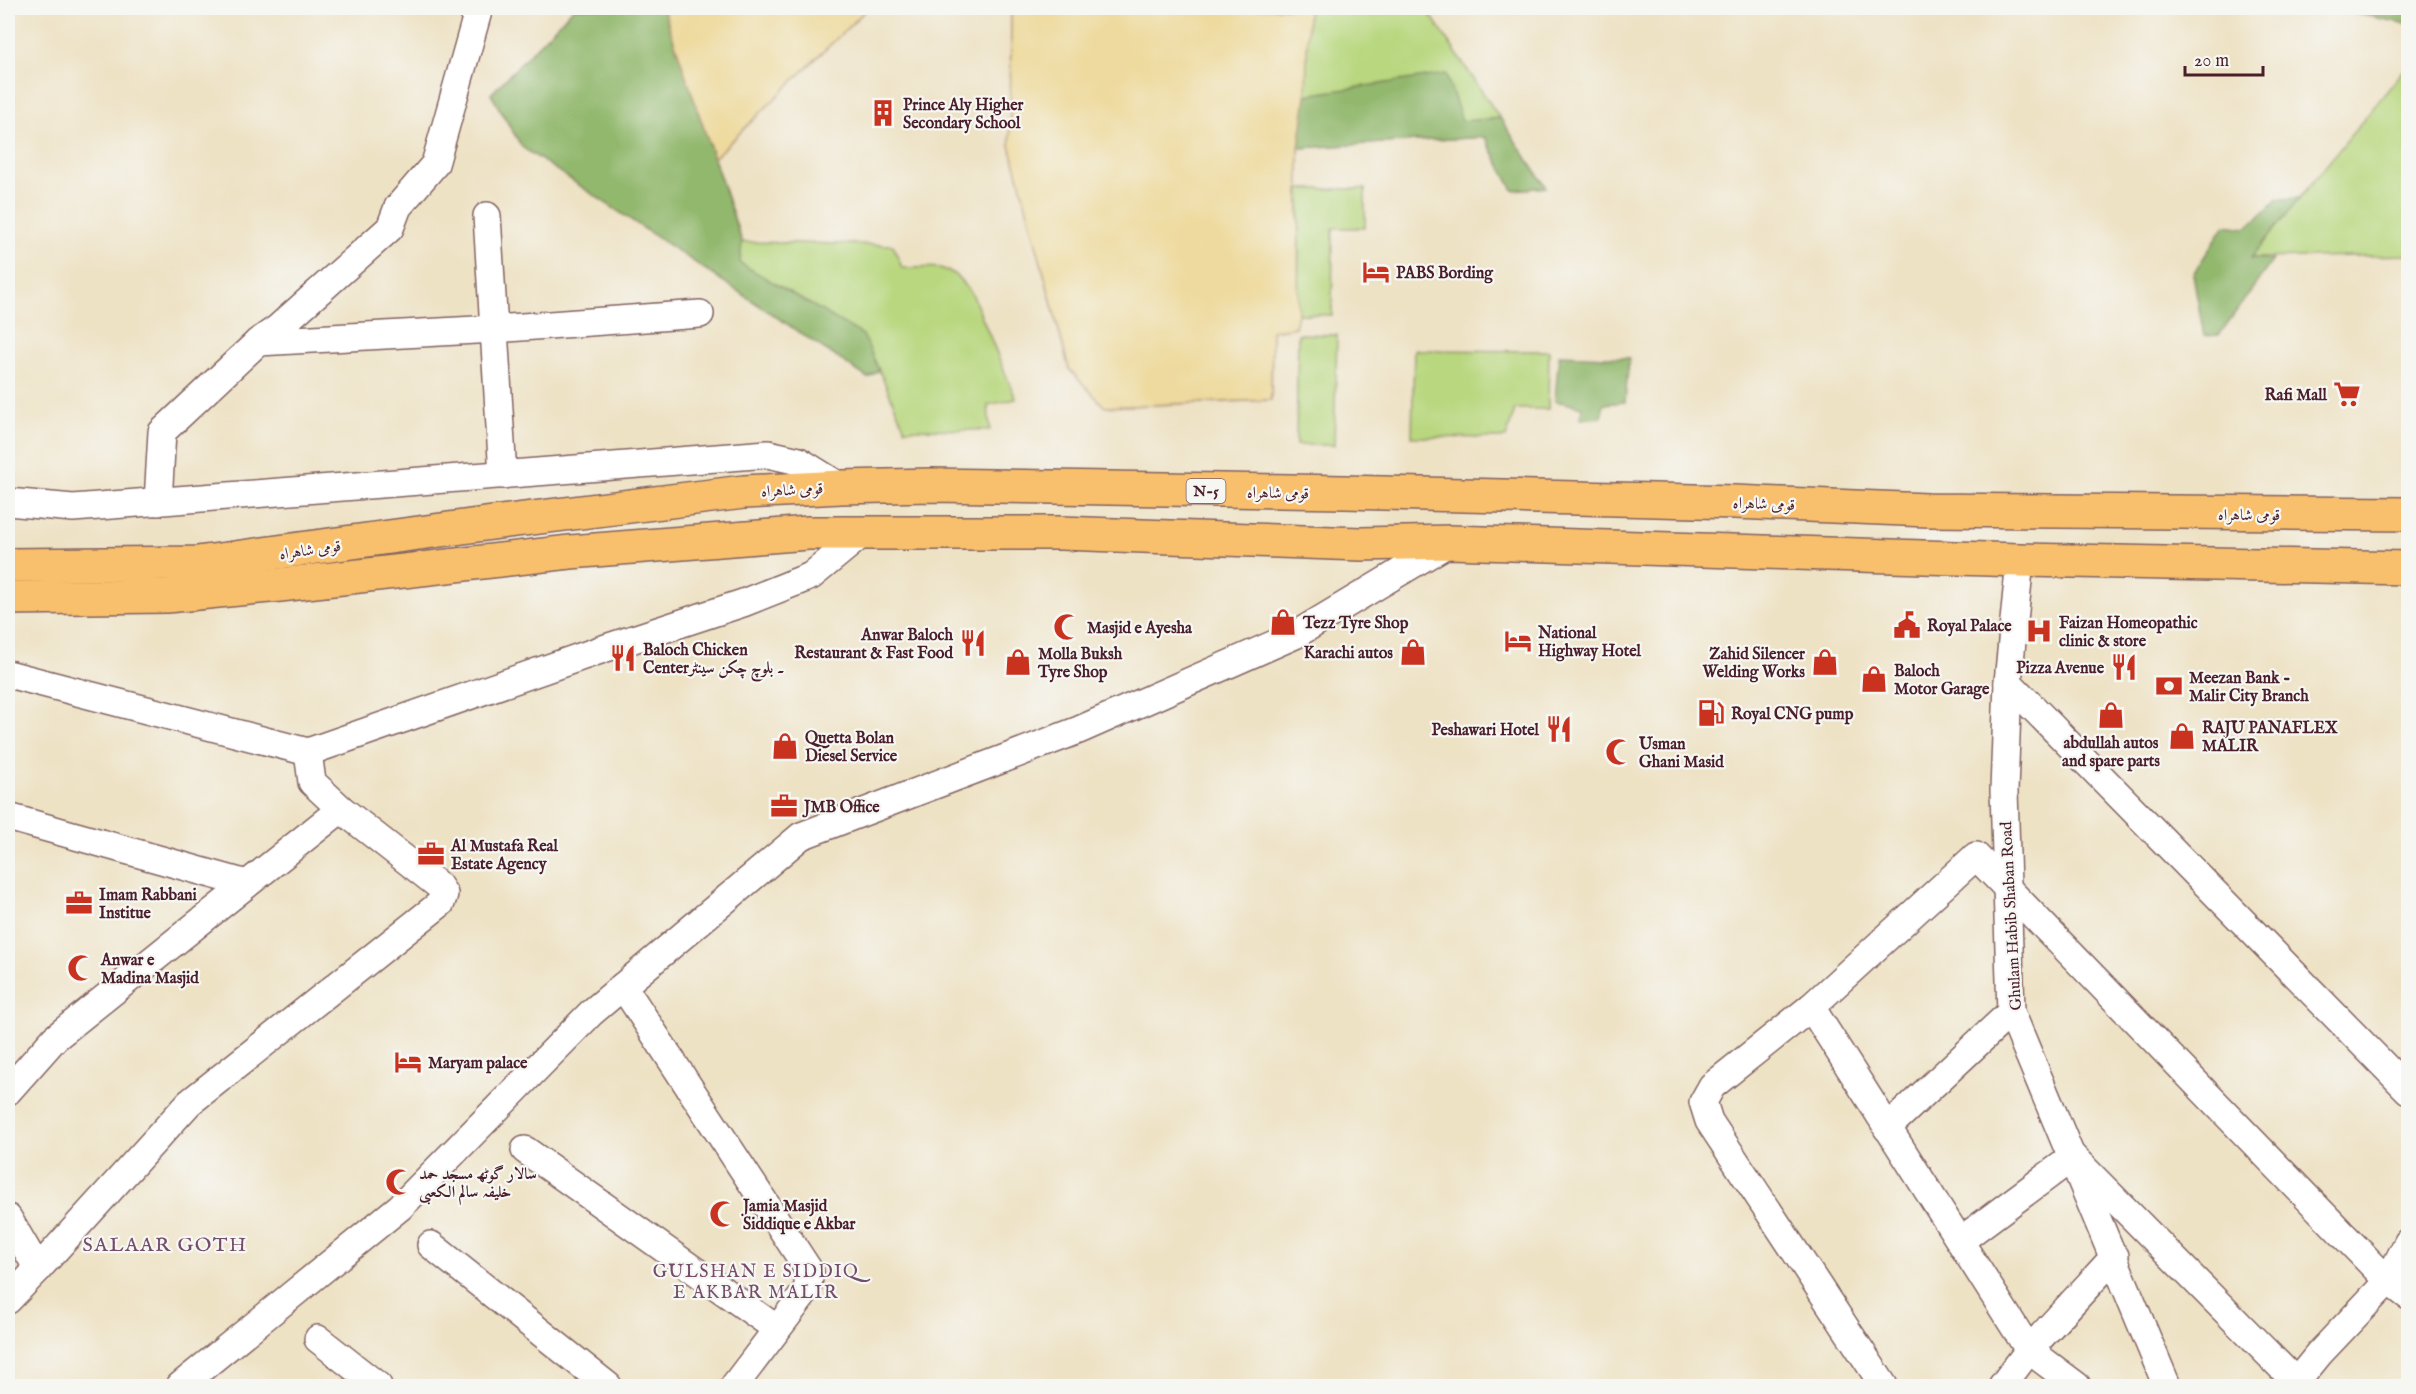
<svg xmlns="http://www.w3.org/2000/svg" width="2416" height="1394" font-family="'IM FELL English',Amiri,serif">
<style>
.green{fill:#b8d77e;stroke:#817b54;stroke-width:1.5}
.forest{fill:#92b86d;stroke:#6e6c4c;stroke-width:1.5}
.sand{fill:#eeda9e;stroke:#9c7c64;stroke-width:1.5}
.lines{fill:none;stroke-linecap:round;stroke-linejoin:round}
.minor-casing{stroke:#836361;stroke-width:30}
.highway-casing{stroke:#836361;stroke-width:36}
.minor{stroke:#fff;stroke-width:27}
.highway{stroke:#f8bf6c;stroke-width:33}
.labels{text-anchor:middle;stroke-width:4.5;stroke-linejoin:round;paint-order:stroke}
.shield{fill:#f6f6f2;stroke:#7e6067;stroke-width:1.5}
.shield-label{font-size:15px;font-weight:bold;fill:#4a1f2b}
.poi-label{font-size:16px;font-weight:bold;fill:#4a1f2b;stroke:#f6f6f2;text-anchor:start}
.street-label{font-size:16px;fill:#4a1f2b;stroke:#f6f6f2}
.neighbourhood-label{font-size:18px;letter-spacing:1.5px;fill:#754d6b;stroke:#f6f6f2}
.quarter-label{font-size:20px;letter-spacing:1.5px;fill:#754d6b;stroke:#f6f6f2}
</style>
<rect width="100%" height="100%" fill="#f6f6f2"/>
<filter id="ink" filterUnits="userSpaceOnUse"><feTurbulence type="fractalNoise" baseFrequency=".0167" numOctaves="2"/><feDisplacementMap in="SourceGraphic" scale="12" xChannelSelector="R" yChannelSelector="G"/><feConvolveMatrix kernelMatrix="1 2 1 2 8 2 1 2 1" color-interpolation-filters="sRGB"/></filter>
<filter id="wash" filterUnits="userSpaceOnUse"><feTurbulence type="fractalNoise" baseFrequency=".008" numOctaves="4" result="noise"/><feDisplacementMap in="SourceGraphic" scale="24" xChannelSelector="R" yChannelSelector="G"/><feGaussianBlur stdDeviation="1.35" result="paint"/><feColorMatrix in="noise" values="0 0 0 0 0 0 0 0 0 0 0 0 0 0 0 0 0 1.4 0 .05"/><feComposite in="paint" operator="in"/></filter>
<g filter="url(#wash)">
<rect width="100%" height="100%" fill="#eee2c5"/>
<!-- green -->
<g class="green">
<path d="M574 8H663L742 242 893 245 902 268C939 268 950 261 973 296L1016 399 988 405 990 430 905 429 879 370 868 378 522 147 491 94Z"/>
<path d="M1308 8H1426L1546 187 1513 190 1485 137 1299 148 1306 95Z"/>
<path d="M2408 65V255L2251 258Z"/>
<path d="M1300 189H1365V228H1333L1332 315 1298 314Z"/>
<path d="M1298 334 1337 335 1334 445H1296Z"/>
<path d="M1414 350 1549 351 1548 409H1515L1506 438 1412 437Z"/>
</g>
<!-- forest -->
<g class="forest">
<path d="M574 8H663L742 242 740 263 863 335 879 370 868 378 522 147 491 94Z"/>
<path d="M2328 8H2408V24Z"/>
<path d="M1446 74 1462 121 1500 118 1546 187 1513 190 1485 137 1299 148 1306 95Z"/>
<path d="M2300 198 2251 258 2273 260 2219 335 2204 336 2193 274 2225 225 2246 228 2278 199Z"/>
<path d="M1559 355 1629 358 1625 402 1604 404 1601 417 1580 419 1582 407 1555 401Z"/>
</g>
<!-- sand -->
<g class="sand">
<path d="M663 8H868L714 158Z"/>
<path d="M1011 8H1308L1306 95 1299 148 1298 314 1295 327 1272 331 1271 400 1105 407 1069 369 1010 145Z"/>
</g>
</g>
<g filter="url(#ink)">
<g class="lines">
<defs>
<g id="minor">
<path d="M487 216 503 475"/>
<path d="M258 342 494 329 700 314"/>
<path d="M8 502 73 508 768 454 799 461 841 487"/>
<path d="M158 502 162 432 258 342 278 328 390 228 398 207 435 164 479 8"/>
<path d="M2020 560 2008 682 2004 791 2011 1012 2167 1386"/>
<path d="M8 674 308 752 603 649 743 603 811 576 863 533"/>
<path d="M2008 682 2408 1090"/>
<path d="M8 817 247 884"/>
<path d="M623 986 810 1272 807 1290 734 1386"/>
<path d="M1811 1007 2029 1350 2077 1386"/>
<path d="M8 1091 55 1038 341 809 312 782 308 752"/>
<path d="M1887 1128 2011 1012"/>
<path d="M525 1150 777 1329"/>
<path d="M8 1218 38 1269 189 1103 441 903 444 894 438 885 341 809"/>
<path d="M1960 1241 2073 1157 2296 1382"/>
<path d="M431 1245 608 1386"/>
<path d="M8 1300 38 1269"/>
<path d="M318 1339 378 1386"/>
<path d="M180 1386 400 1207 591 1013 801 836 1079 730 1295 635 1450 542"/>
<path d="M1884 1386 1709 1121 1703 1102 1712 1086 1811 1007 1976 856 2388 1281 2408 1296"/>
<path d="M2002 1386 2029 1350 2115 1256"/>
<path d="M2293 1386 2319 1354 2388 1281 2408 1242"/>
</g>
<g id="highway">
<path d="M8 565 197 563 500 522 744 492 841 487 931 485 1344 492 1735 502 1928 510 2408 514"/>
<path d="M8 598 167 596 280 585 570 552 808 533H1061L1361 544 1450 542 2020 560 2408 568"/>
</g>
</defs>
<!-- minor casing -->
<use href="#minor" class="minor-casing"/>
<!-- highway casing -->
<use href="#highway" class="highway-casing"/>
<!-- minor -->
<use href="#minor" class="minor"/>
<!-- highway -->
<use href="#highway" class="highway"/>
</g>
</g>
<!-- icons -->
<defs>
<symbol id="building-bare" viewBox="-9 -9 18 18"><path d="M-4-6H4V6H1V3H-1V6H-4ZM-2.5-4.3h1.7v1.8h-1.7ZM.8-4.3h1.7v1.8H.8ZM-2.5-1h1.7V.8h-1.7ZM.8-1h1.7V.8H.8Z" fill="#c8321e" stroke="#f6f6f2" stroke-width="2.5" paint-order="stroke"/></symbol>
<symbol id="hotel-bare" viewBox="-9 -9 18 18"><path d="M-6-4.5h1.5V1H6V5H4.5V3h-9V5H-6ZM-4 0a1.8 1.8 0 1 1 3.6 0ZM.5 0V-2.5h3Q6-2.5 6 0Z" fill="#c8321e" stroke="#f6f6f2" stroke-width="2.5" paint-order="stroke"/></symbol>
<symbol id="supermarket-bare" viewBox="-9 -9 18 18"><path d="M-6-5.5h2.5l.6 2H6L4.5 2H-2.5L-4.4-4H-6ZM-1.5 3.2a1.3 1.3 0 1 0 .1 0ZM3 3.2a1.3 1.3 0 1 0 .1 0Z" fill="#c8321e" stroke="#f6f6f2" stroke-width="2.5" paint-order="stroke"/></symbol>
<symbol id="shop-bare" viewBox="-9 -9 18 18"><path d="M-5-2.5h2.3a2.7 3.5 0 0 1 5.4 0H5L5.5 6h-11ZM-1.5-2.5h3a1.5 2.3 0 0 0-3 0Z" fill="#c8321e" stroke="#f6f6f2" stroke-width="2.5" paint-order="stroke"/></symbol>
<symbol id="civic-bare" viewBox="-9 -9 18 18"><path d="M-.6-6.5H3V-4.5H.6V-3L4-1V1h2V6H-6V1h2V-1L-.6-3ZM-1.2 2.5V6h2.4V2.5Z" fill="#c8321e" stroke="#f6f6f2" stroke-width="2.5" paint-order="stroke"/></symbol>
<symbol id="mosque-bare" viewBox="-9 -9 18 18"><path d="M3.5-4.9A6 6 0 1 0 3.5 4.9A5 5 0 1 1 3.5-4.9Z" fill="#c8321e" stroke="#f6f6f2" stroke-width="2.5" paint-order="stroke"/></symbol>
<symbol id="hospital-bare" viewBox="-9 -9 18 18"><path d="M-5-5h3v3.5h4V-5h3V5h-3V1.5h-4V5h-3Z" fill="#c8321e" stroke="#f6f6f2" stroke-width="2.5" paint-order="stroke"/></symbol>
<symbol id="restaurant-bare" viewBox="-9 -9 18 18"><path d="M-5-6h1v4h1v-4h1v4h1v-4h1v5L-1.5 .5V6h-2V.5L-5-1ZM5-6V6H3V1.5H1.5Q1.5-4 5-6Z" fill="#c8321e" stroke="#f6f6f2" stroke-width="2.5" paint-order="stroke"/></symbol>
<symbol id="bank-bare" viewBox="-9 -9 18 18"><path d="M-6-4H6V4H-6ZM0-2.3a2.3 2.3 0 1 0 0 4.6a2.3 2.3 0 1 0 0-4.6Z" fill="#c8321e" stroke="#f6f6f2" stroke-width="2.5" paint-order="stroke"/></symbol>
<symbol id="fuel-bare" viewBox="-9 -9 18 18"><path d="M-5.5-6h7V0h2V4h1.3V-2.5L3-4.5l.8-.8L6-3V5H2.5V1h-1V6h-7ZM-4.2-4.7v3.2H.2V-4.7Z" fill="#c8321e" stroke="#f6f6f2" stroke-width="2.5" paint-order="stroke"/></symbol>
<symbol id="office-bare" viewBox="-9 -9 18 18"><path d="M-6-3h4V-5.5h4V-3h4V5H-6ZM-1-4.5V-3h2v-1.5ZM-6 0V1H6V0Z" fill="#c8321e" stroke="#f6f6f2" stroke-width="2.5" paint-order="stroke"/></symbol>
</defs>
<g fill-rule="evenodd">
<use href="#building-bare" x="864" y="94" width="38" height="38"/>
<use href="#hotel-bare" x="1357" y="253" width="38" height="38"/>
<use href="#supermarket-bare" x="2328" y="375" width="38" height="38"/>
<use href="#shop-bare" x="1264" y="603" width="38" height="38"/>
<use href="#civic-bare" x="1888" y="606" width="38" height="38"/>
<use href="#mosque-bare" x="1048" y="608" width="38" height="38"/>
<use href="#hospital-bare" x="2020" y="612" width="38" height="38"/>
<use href="#hotel-bare" x="1499" y="622" width="38" height="38"/>
<use href="#restaurant-bare" x="954" y="624" width="38" height="38"/>
<use href="#shop-bare" x="1394" y="633" width="38" height="38"/>
<use href="#restaurant-bare" x="604" y="639" width="38" height="38"/>
<use href="#shop-bare" x="999" y="643" width="38" height="38"/>
<use href="#shop-bare" x="1806" y="643" width="38" height="38"/>
<use href="#restaurant-bare" x="2105" y="648" width="38" height="38"/>
<use href="#shop-bare" x="1855" y="660" width="38" height="38"/>
<use href="#bank-bare" x="2150" y="667" width="38" height="38"/>
<use href="#fuel-bare" x="1692" y="694" width="38" height="38"/>
<use href="#shop-bare" x="2092" y="696" width="38" height="38"/>
<use href="#restaurant-bare" x="1540" y="710" width="38" height="38"/>
<use href="#shop-bare" x="2163" y="717" width="38" height="38"/>
<use href="#shop-bare" x="766" y="727" width="38" height="38"/>
<use href="#mosque-bare" x="1600" y="733" width="38" height="38"/>
<use href="#office-bare" x="765" y="787" width="38" height="38"/>
<use href="#office-bare" x="412" y="835" width="38" height="38"/>
<use href="#office-bare" x="60" y="884" width="38" height="38"/>
<use href="#mosque-bare" x="62" y="949" width="38" height="38"/>
<use href="#hotel-bare" x="389" y="1043" width="38" height="38"/>
<use href="#mosque-bare" x="380" y="1163" width="38" height="38"/>
<use href="#mosque-bare" x="704" y="1195" width="38" height="38"/>
</g>
<g class="labels">
<!-- shield labels -->
<rect class="shield" x="1186.5" y="479" width="39" height="24" rx="4.5"/>
<g class="shield-label">
<text x="1206" y="496">N-5</text>
</g>
<!-- poi labels -->
<g class="poi-label">
<text x="903" y="110">Prince Aly Higher<tspan x="903" dy="18">Secondary School</tspan></text>
<text x="1396" y="278">PABS Bording</text>
<text x="2327" y="400" text-anchor="end">Rafi Mall</text>
<text x="1303" y="628">Tezz Tyre Shop</text>
<text x="2059" y="628">Faizan Homeopathic<tspan x="2059" dy="18">clinic &amp; store</tspan></text>
<text x="1927" y="631">Royal Palace</text>
<text x="1087" y="633">Masjid e Ayesha</text>
<text x="1538" y="638">National<tspan x="1538" dy="18">Highway Hotel</tspan></text>
<text x="953" y="640" text-anchor="end">Anwar Baloch<tspan x="953" dy="18">Restaurant &amp; Fast Food</tspan></text>
<text x="643" y="655">Baloch Chicken<tspan x="643" dy="18">Center۔ بلوچ چکن سینٹر</tspan></text>
<text x="1393" y="658" text-anchor="end">Karachi autos</text>
<text x="1038" y="659">Molla Buksh<tspan x="1038" dy="18">Tyre Shop</tspan></text>
<text x="1805" y="659" text-anchor="end">Zahid Silencer<tspan x="1805" dy="18">Welding Works</tspan></text>
<text x="2104" y="673" text-anchor="end">Pizza Avenue</text>
<text x="1894" y="676">Baloch<tspan x="1894" dy="18">Motor Garage</tspan></text>
<text x="2189" y="683">Meezan Bank -<tspan x="2189" dy="18">Malir City Branch</tspan></text>
<text x="1731" y="719">Royal CNG pump</text>
<text x="2202" y="733">RAJU PANAFLEX<tspan x="2202" dy="18">MALIR</tspan></text>
<text x="1539" y="735" text-anchor="end">Peshawari Hotel</text>
<text x="805" y="743">Quetta Bolan<tspan x="805" dy="18">Diesel Service</tspan></text>
<text x="2111" y="748" text-anchor="middle">abdullah autos<tspan x="2111" dy="18">and spare parts</tspan></text>
<text x="1639" y="749">Usman<tspan x="1639" dy="18">Ghani Masid</tspan></text>
<text x="804" y="812">JMB Office</text>
<text x="451" y="851">Al Mustafa Real<tspan x="451" dy="18">Estate Agency</tspan></text>
<text x="99" y="900">Imam Rabbani<tspan x="99" dy="18">Institue</tspan></text>
<text x="101" y="965">Anwar e<tspan x="101" dy="18">Madina Masjid</tspan></text>
<text x="428" y="1068">Maryam palace</text>
<text x="419" y="1179">سالار گوٹھ مسجد حمد<tspan x="419" dy="18">خلیفہ سالم الکعبی</tspan></text>
<text x="743" y="1211">Jamia Masjid<tspan x="743" dy="18">Siddique e Akbar</tspan></text>
</g>
<!-- street labels -->
<g class="street-label">
<text transform="translate(792 489) rotate(-3)" y="6">قومی شاہراہ</text>
<text transform="translate(1278 492) rotate(1)" y="6">قومی شاہراہ</text>
<text transform="translate(1764 503) rotate(2)" y="6">قومی شاہراہ</text>
<text x="2249" y="520">قومی شاہراہ</text>
<text transform="translate(310 549) rotate(-8)" y="6">قومی شاہراہ</text>
<text transform="translate(2010 916) rotate(-93)" y="6">Ghulam Habib Shaban Road</text>
</g>
<!-- neighbourhood labels -->
<g class="neighbourhood-label">
<text x="756" y="1277">GULSHAN E SIDDIQ<tspan x="756" dy="21">E AKBAR MALIR</tspan></text>
</g>
<!-- quarter labels -->
<g class="quarter-label">
<text x="165" y="1251">SALAAR GOTH</text>
</g>
</g>
<!-- margin -->
<rect width="2416" height="1394" fill="none" stroke="#f6f6f2" stroke-width="30"/>
<!-- scale -->
<path d="M2185 66v9h78v-9" fill="none" stroke="#4a1f2b" stroke-width="3"/>
<text x="2194" y="66" font-size="18" fill="#4a1f2b" stroke="#f6f6f2" stroke-width="4.5" paint-order="stroke">20 m</text>
</svg>
